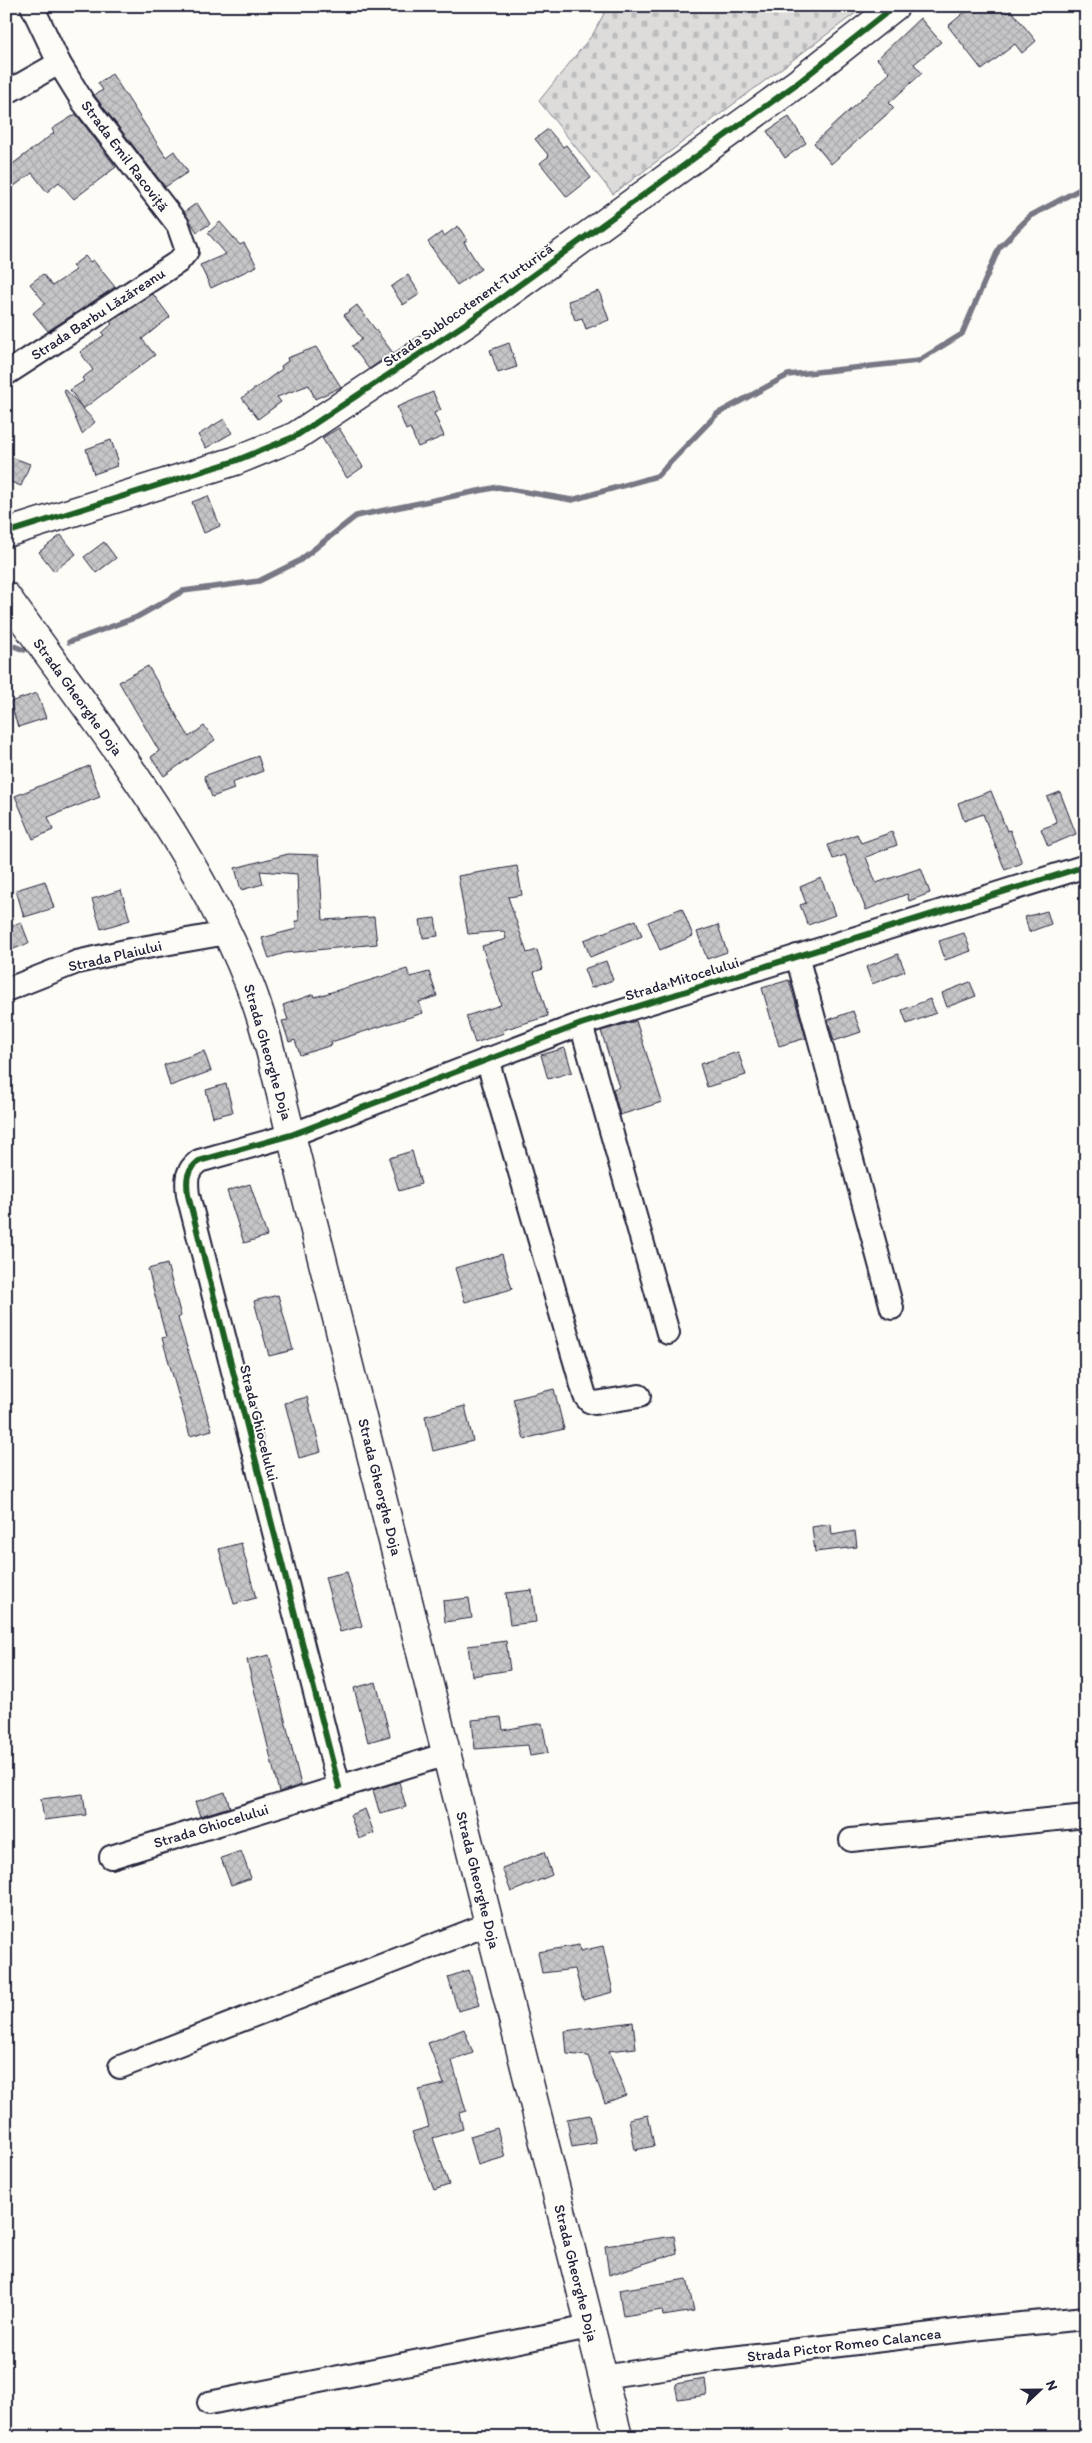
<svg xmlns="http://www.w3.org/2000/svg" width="1092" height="2443" font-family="Itim,sans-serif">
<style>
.cemetery{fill:url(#cemetery-stones);stroke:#807f8b}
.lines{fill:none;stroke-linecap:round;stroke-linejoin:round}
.stream{stroke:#787885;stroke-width:5.5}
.building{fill:url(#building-cross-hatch);stroke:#22223b}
.street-casing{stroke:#22223b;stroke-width:26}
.secondary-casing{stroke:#22223b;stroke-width:31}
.street{stroke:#fdfcf7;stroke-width:22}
.secondary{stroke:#fdfcf7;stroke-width:28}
.cycleway-casing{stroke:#fdfcf7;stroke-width:9}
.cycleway{stroke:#1b5e20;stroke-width:6}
.labels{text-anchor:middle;stroke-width:4;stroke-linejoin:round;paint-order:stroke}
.street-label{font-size:15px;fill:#22223b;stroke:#fdfcf7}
</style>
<defs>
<pattern id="cemetery-stones" width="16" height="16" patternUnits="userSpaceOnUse" patternTransform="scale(1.25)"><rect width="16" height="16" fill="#dddcdb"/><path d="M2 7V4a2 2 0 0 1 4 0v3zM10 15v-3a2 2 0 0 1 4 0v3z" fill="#bdbcbd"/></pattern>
<pattern id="building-cross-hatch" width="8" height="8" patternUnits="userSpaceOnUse" patternTransform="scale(1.25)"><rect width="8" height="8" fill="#c6c6c8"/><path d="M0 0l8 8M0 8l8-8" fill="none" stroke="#aaaaad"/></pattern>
</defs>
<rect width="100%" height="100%" fill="#fdfcf7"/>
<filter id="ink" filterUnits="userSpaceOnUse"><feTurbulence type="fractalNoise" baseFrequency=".02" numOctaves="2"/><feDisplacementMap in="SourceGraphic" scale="10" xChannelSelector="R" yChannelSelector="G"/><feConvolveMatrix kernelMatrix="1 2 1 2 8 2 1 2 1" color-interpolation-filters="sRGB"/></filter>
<g filter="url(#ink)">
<!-- cemetery -->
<path class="cemetery" d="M608 6H865L613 194 539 101 593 34Z"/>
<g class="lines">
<!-- stream -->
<g class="stream">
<path d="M69 642 137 617 183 591 259 581 299 561 356 516 498 487 572 500 657 476 717 414 788 375 918 361 962 334 999 248 1030 216 1086 186"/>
<path d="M6 643 24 650"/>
</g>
</g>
<!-- building -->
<g class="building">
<path d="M972 6H1001L1007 13 1011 10 1036 41 1022 53 1015 44 982 70 948 26Z"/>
<path d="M920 18 941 42 914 64 922 73 889 103 894 108 831 164 814 143 890 73 877 59Z"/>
<path d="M112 74 166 157 174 151 188 172 165 187 94 95 103 90 98 83Z"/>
<path d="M76 114 116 167 74 199 59 182 47 192 32 173 6 192V169L54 133 52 129Z"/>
<path d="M789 117 806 143 785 158 767 131Z"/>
<path d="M548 129 563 147 566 145 591 178 567 197 540 163 549 156 535 139Z"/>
<path d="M197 203 210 224 197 232 184 212Z"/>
<path d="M220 222 240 245 244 243 257 266 211 288 200 265 226 254 208 233Z"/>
<path d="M458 226 467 240 464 242 481 269 457 285 428 242 442 232 444 236Z"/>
<path d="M85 256 90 262 93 260 115 287 48 331 33 313 45 303 30 284 43 274 52 286 76 270 72 266Z"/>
<path d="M408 275 420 294 403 305 391 287Z"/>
<path d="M599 291 609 320 586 329 582 318 575 320 568 301Z"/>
<path d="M153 294 170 317 142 339 155 355 83 409 70 390 84 381 82 378 93 370 80 352 104 335 102 333 112 324 110 322Z"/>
<path d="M357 305 393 353 369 369 352 346 362 339 344 315Z"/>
<path d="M509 343 517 367 498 373 490 350Z"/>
<path d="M316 347 341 387 315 399 309 385 277 397 281 402 258 419 242 398 282 369 281 366 288 361 287 358Z"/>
<path d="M66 390 95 422 82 434 64 391Z"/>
<path d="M433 392 441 410 434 413 444 436 418 447 410 428 406 430 397 407Z"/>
<path d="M224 419 232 433 206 448 198 435Z"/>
<path d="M339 428 363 467 347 478 322 438Z"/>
<path d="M111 440 118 460 116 461 117 466 94 474 86 449Z"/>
<path d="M6 455 30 464 21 486 6 480Z"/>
<path d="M208 496 220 526 204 533 192 502Z"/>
<path d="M61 535 76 554 54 571 39 552Z"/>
<path d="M104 542 116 558 96 573 84 557Z"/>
<path d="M148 666 189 737 204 726 215 740 164 776 151 757 159 751 119 682Z"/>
<path d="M37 693 46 718 18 727 10 702Z"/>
<path d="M258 756 263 771 232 783 234 789 212 797 204 776Z"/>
<path d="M89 766 100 797 48 817 53 830 33 839 15 796Z"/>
<path d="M991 791 1007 831 1010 830 1022 863 1005 870 983 814 964 821 958 803Z"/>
<path d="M1060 792 1076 834 1048 846 1041 829 1057 823 1047 797Z"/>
<path d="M892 832 897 845 866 857 876 883 921 868 930 893 909 901 907 894 866 910 845 855 833 859 828 845 857 834 861 843Z"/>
<path d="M288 854 319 855 323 920 374 917 377 944 285 953 269 958 262 938 296 929 295 921H299L297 874 260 871 263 884 241 890 235 868Z"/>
<path d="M517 866 522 895 508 897 527 953 537 950 543 969 534 972 548 1016 503 1030 504 1033 475 1043 466 1016 501 1005 482 946 506 939 504 931 468 934 458 876Z"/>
<path d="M821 878 835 915 808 925 800 905 806 903 800 887Z"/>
<path d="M45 881 54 908 24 917 16 890Z"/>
<path d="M121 890 130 920 101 929 92 899Z"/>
<path d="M682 908 693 936 660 950 648 922Z"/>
<path d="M1047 911 1051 924 1029 932 1025 917Z"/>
<path d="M435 918 438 936 423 938 420 920Z"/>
<path d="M636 920 642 936 590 957 584 940Z"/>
<path d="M21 922 29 943 6 952V928Z"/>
<path d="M718 925 727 952 707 959 697 932Z"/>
<path d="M964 933 971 951 945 960 939 941Z"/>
<path d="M898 954 905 971 872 984 866 967Z"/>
<path d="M606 961 613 980 591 988 584 969Z"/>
<path d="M407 969 410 977 429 972 437 996 419 1002 423 1013 331 1042 332 1045 300 1055 295 1040 289 1042 282 1021 288 1020 283 1005 314 994 315 997Z"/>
<path d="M789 980 806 1038 779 1046 762 988Z"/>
<path d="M970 982 976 996 947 1007 942 993Z"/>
<path d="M930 999 936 1013 907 1024 902 1010Z"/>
<path d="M853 1011 861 1032 834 1041 828 1020Z"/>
<path d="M636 1021 662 1102 620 1115 613 1089 619 1087 601 1031Z"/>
<path d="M565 1048 572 1072 548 1079 541 1055Z"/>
<path d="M204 1051 211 1071 170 1086 164 1065Z"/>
<path d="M738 1052 746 1075 707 1087 700 1064Z"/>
<path d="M226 1084 233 1112 213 1117 206 1090Z"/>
<path d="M412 1151 421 1184 399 1191 389 1158Z"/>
<path d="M250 1184 267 1236 244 1243 227 1191Z"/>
<path d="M502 1254 512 1289 465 1302 455 1268Z"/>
<path d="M167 1264 181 1316 178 1318 212 1430 190 1436 162 1338 166 1337 148 1269Z"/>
<path d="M278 1295 293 1350 269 1356 254 1301Z"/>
<path d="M554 1389 564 1429 524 1439 513 1399Z"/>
<path d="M307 1397 321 1452 299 1458 285 1403Z"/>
<path d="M465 1406 473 1441 433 1451 425 1416Z"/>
<path d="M831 1524 832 1535 855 1531 857 1547 815 1552 812 1527Z"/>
<path d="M241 1543 256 1598 234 1604 219 1549Z"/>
<path d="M347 1572 362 1626 340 1632 325 1577Z"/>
<path d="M532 1590 536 1622 510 1625 506 1593Z"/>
<path d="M469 1598 472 1618 445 1622 443 1601Z"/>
<path d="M506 1641 510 1670 472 1676 468 1646Z"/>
<path d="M269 1655 301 1785 279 1792 247 1660Z"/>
<path d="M376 1682 390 1736 368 1742 354 1688Z"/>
<path d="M501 1717 503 1730 542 1723 548 1753 530 1756 528 1745 475 1749 472 1720Z"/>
<path d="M399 1782 406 1807 380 1814 373 1790Z"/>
<path d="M225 1792 230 1807 200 1816 195 1802Z"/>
<path d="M83 1794 86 1815 44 1820 41 1799Z"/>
<path d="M365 1809 374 1833 359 1839 350 1815Z"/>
<path d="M241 1851 251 1878 231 1885 221 1858Z"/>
<path d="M544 1852 552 1875 511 1892 502 1868Z"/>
<path d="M579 1945 580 1951 603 1946 613 1992 583 2000 575 1969 542 1973 538 1952Z"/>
<path d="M469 1970 480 2005 458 2011 448 1977Z"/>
<path d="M633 2022 636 2048 609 2051 626 2095 605 2103 588 2056 567 2054 565 2031Z"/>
<path d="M464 2029 473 2053 452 2061 466 2111 459 2113 463 2129 433 2138 449 2185 434 2190 412 2132 429 2127 419 2090 444 2084 428 2043Z"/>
<path d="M590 2115 596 2143 572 2147 567 2119Z"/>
<path d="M648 2115 654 2146 635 2150 629 2119Z"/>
<path d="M497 2128 505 2157 478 2165 470 2136Z"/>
<path d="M674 2236 677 2253 609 2275 605 2246Z"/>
<path d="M687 2279 694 2311 663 2316 662 2310 623 2316 619 2290Z"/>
<path d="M705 2379 707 2395 678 2399 675 2384Z"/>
</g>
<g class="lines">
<defs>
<g id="street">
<path d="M6 93 59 63"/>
<path d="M6 374 178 262 187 251 178 225 83 102 59 63 32 6"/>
<path d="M797 956 892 1308"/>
<path d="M6 990 77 962 130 950 227 933"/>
<path d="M581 1024 668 1333"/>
<path d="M487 1059 585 1396 589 1401 595 1403 639 1396"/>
<path d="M339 1787 188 1195C186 1179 186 1171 199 1161L291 1135 581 1024 1086 866"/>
<path d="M851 1840 1086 1816"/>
<path d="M111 1857 447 1754"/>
<path d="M120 2067 489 1924"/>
<path d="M602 2377 715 2360 990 2327 1086 2318"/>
<path d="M209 2403 590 2327"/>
</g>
<g id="secondary">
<path d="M6 533 235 461 296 436 471 320 799 82 895 6"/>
<path d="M6 596C94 719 193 841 249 983 268 1031 278 1085 291 1135L618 2437"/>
</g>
</defs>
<!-- street casing -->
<use href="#street" class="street-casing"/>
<!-- secondary casing -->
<use href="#secondary" class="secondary-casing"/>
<!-- street -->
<use href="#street" class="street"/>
<!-- secondary -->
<use href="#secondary" class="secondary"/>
<defs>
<g id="cycleway">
<path d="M6 533 235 461 296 436 471 320 799 82 895 6"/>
<path d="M339 1787 188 1195C186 1179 186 1171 199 1161L291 1135 581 1024 1086 866"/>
</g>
</defs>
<!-- cycleway casing -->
<use href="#cycleway" class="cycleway-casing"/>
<!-- cycleway -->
<use href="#cycleway" class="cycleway"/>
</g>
</g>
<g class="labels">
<!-- street labels -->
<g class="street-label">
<text transform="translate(125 156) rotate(53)" y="5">Strada Emil Racoviță</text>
<text transform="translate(468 305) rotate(-35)" y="5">Strada Sublocotenent Turturică</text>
<text transform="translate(98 314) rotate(-33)" y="5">Strada Barbu Lăzăreanu</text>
<text transform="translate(78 697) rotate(54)" y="5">Strada Gheorghe Doja</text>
<text transform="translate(115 956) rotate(-13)" y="5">Strada Plaiului</text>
<text transform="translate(682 979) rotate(-17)" y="5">Strada Mitocelului</text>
<text transform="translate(268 1052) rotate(74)" y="5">Strada Gheorghe Doja</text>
<text transform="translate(259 1423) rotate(76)" y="5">Strada Ghiocelului</text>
<text transform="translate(380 1487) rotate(76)" y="5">Strada Gheorghe Doja</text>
<text transform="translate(211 1826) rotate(-17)" y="5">Strada Ghiocelului</text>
<text transform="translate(478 1880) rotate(76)" y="5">Strada Gheorghe Doja</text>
<text transform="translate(576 2273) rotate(76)" y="5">Strada Gheorghe Doja</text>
<text transform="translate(844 2345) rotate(-7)" y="5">Strada Pictor Romeo Calancea</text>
</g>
</g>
<!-- margin -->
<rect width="1092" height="2443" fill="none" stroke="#fdfcf7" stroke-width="25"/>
<rect x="12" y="12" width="1067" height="2418" fill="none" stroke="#22223b" stroke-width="2" filter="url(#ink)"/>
<!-- north arrow -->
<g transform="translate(1040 2390) rotate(68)" stroke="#fdfcf7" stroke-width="4" paint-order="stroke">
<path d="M0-4L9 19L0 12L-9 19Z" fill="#22223b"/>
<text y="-8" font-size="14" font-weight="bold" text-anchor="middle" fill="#22223b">N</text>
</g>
</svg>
